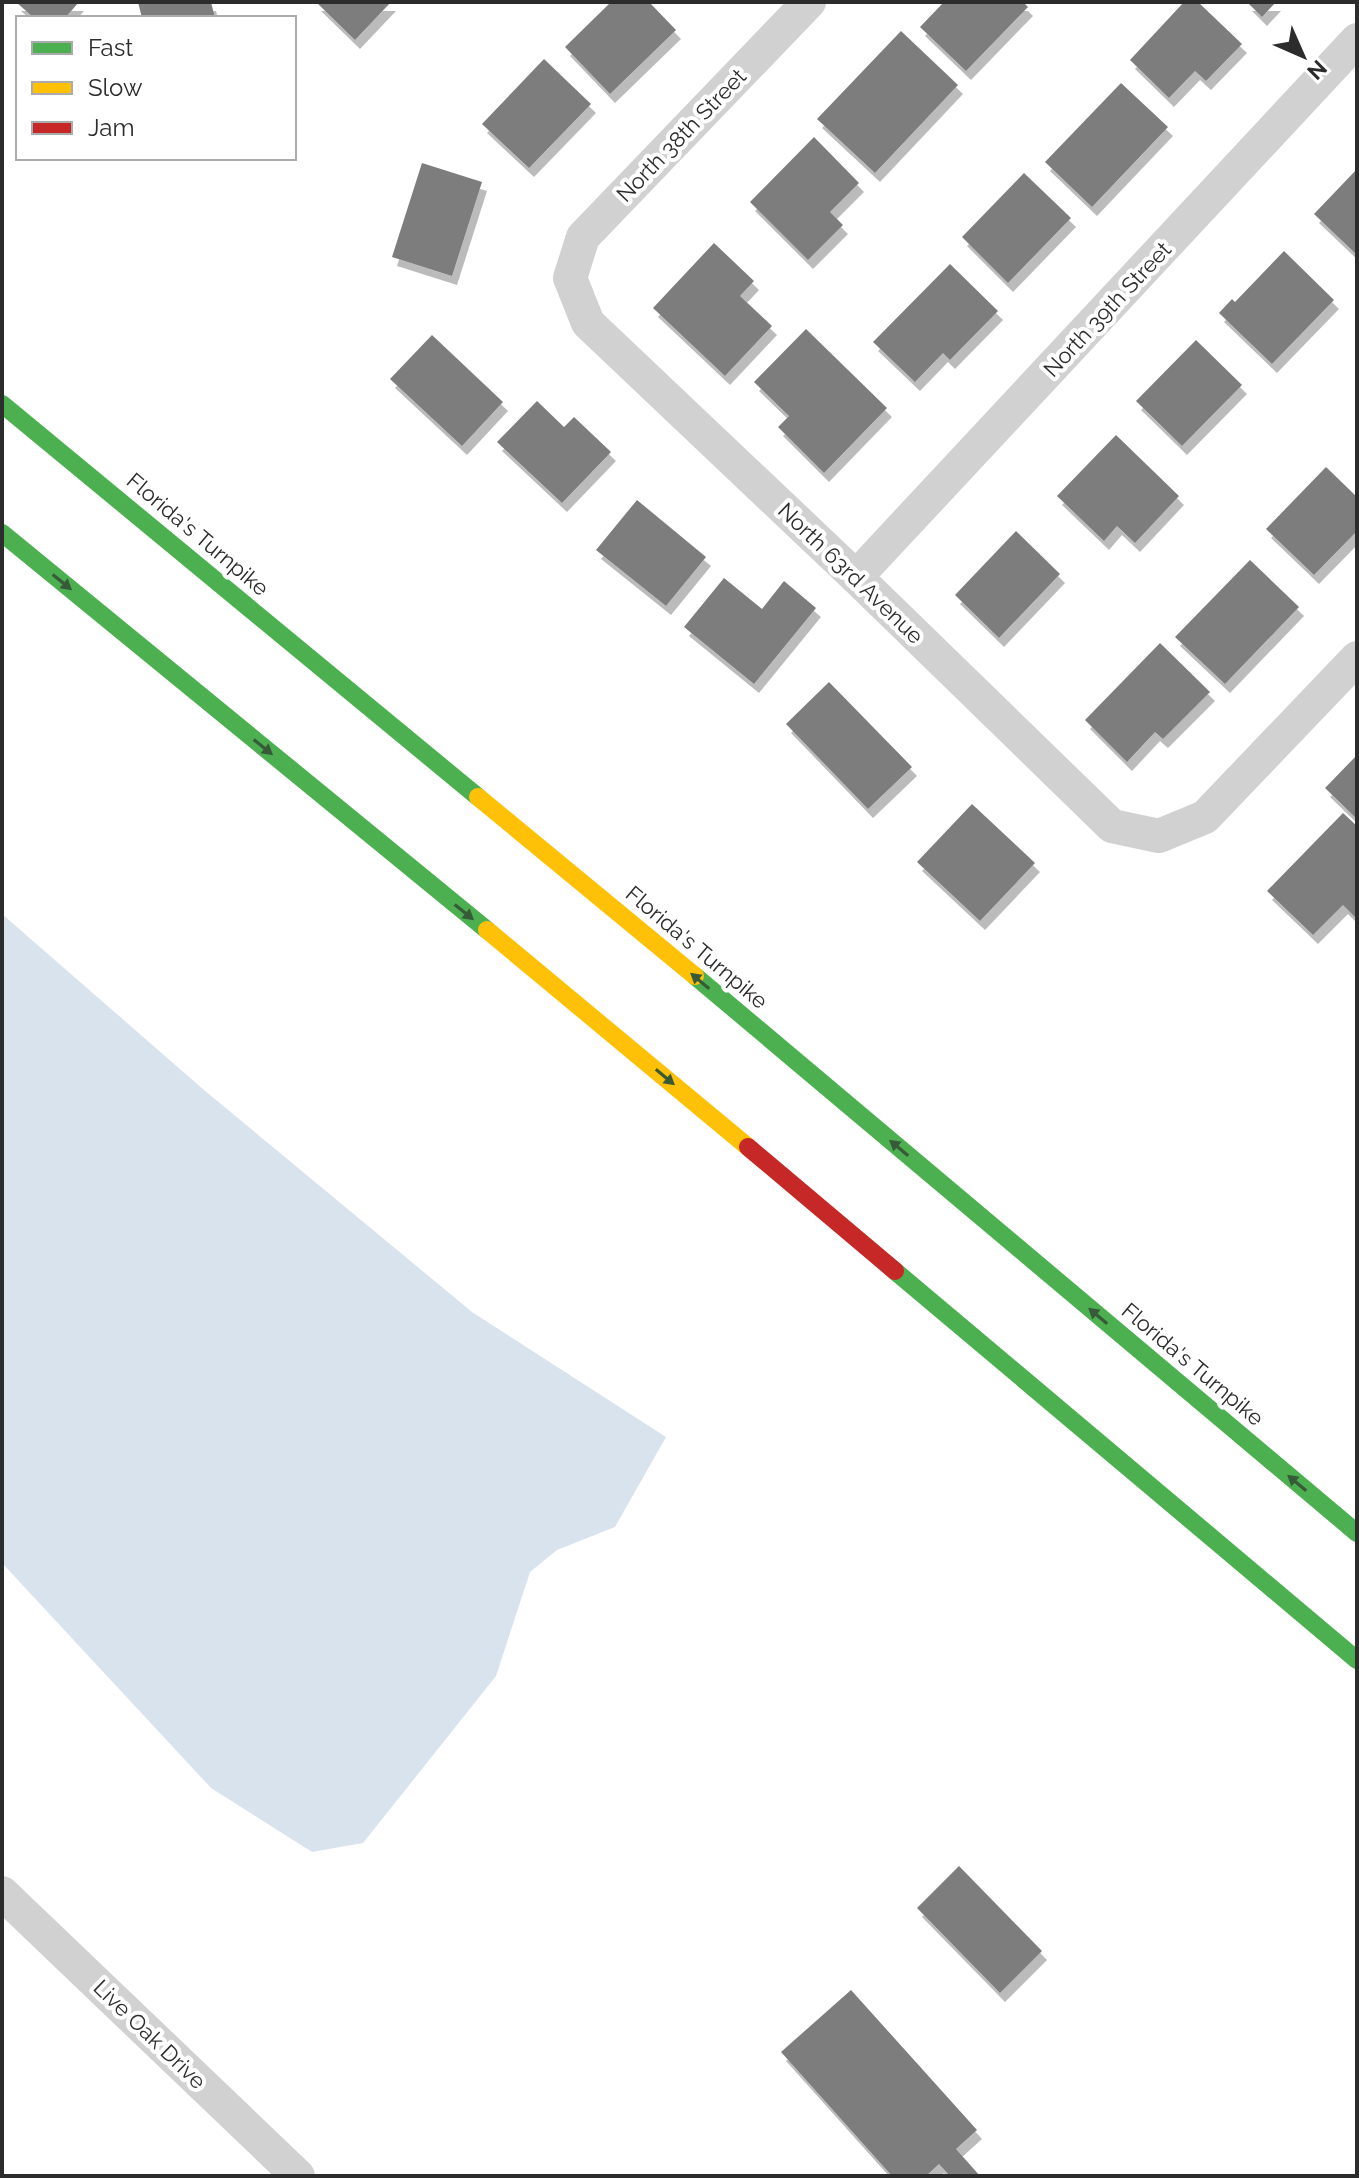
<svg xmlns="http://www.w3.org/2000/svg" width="1359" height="2178" font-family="Raleway,sans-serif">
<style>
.water{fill:#d9e3ee}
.building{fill:#7d7d7d;filter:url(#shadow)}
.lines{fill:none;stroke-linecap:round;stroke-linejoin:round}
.street{stroke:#d1d1d1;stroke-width:34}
.fast{stroke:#4caf50;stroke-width:18}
.slow{stroke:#ffc107;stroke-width:18}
.jam{stroke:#c62828;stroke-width:18}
.oneway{fill:#375a39}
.labels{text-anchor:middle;stroke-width:8;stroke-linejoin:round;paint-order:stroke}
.street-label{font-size:22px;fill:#2c2c2c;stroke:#fff}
</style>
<defs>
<filter id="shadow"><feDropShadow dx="5" dy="9" stdDeviation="0" flood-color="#0004"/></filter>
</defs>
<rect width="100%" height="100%" fill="#fff"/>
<!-- water -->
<path class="water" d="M2 914 204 1090 472 1312 666 1437 615 1527 557 1550 530 1572 496 1676 363 1843 312 1852 211 1788 2 1563Z"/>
<!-- building -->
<g class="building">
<path d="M16 2H79L65 18H34Z"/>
<path d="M138 2H211L215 18H142Z"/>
<path d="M316 2H391L355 40Z"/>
<path d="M611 2H649L676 30 610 94 565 47Z"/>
<path d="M944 2H1023L1028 7 966 71 920 27Z"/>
<path d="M1184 2H1198L1242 44 1206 81 1195 71 1169 98 1130 60Z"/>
<path d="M1247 2H1276L1262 17Z"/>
<path d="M901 31 958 85 875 173 817 119Z"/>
<path d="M544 59 591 104 529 168 482 124Z"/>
<path d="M1121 83 1168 127 1092 207 1045 162Z"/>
<path d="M814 137 859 183 830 212 843 225 808 260 750 202Z"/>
<path d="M422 163 482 182 452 276 392 257Z"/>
<path d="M1357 169V255L1314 214Z"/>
<path d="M1024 173 1071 218 1008 283 962 237Z"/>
<path d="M714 243 754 281 740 296 772 326 725 376 653 308Z"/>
<path d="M1284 251 1334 300 1272 364 1219 313 1232 299 1235 302Z"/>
<path d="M950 264 998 311 950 360 943 353 915 382 873 342Z"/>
<path d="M806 329 887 408 824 473 778 427 789 416 754 382Z"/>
<path d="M432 335 503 402 462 446 390 379Z"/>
<path d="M1196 340 1242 385 1182 446 1136 401Z"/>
<path d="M537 401 564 427 574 417 611 452 562 503 497 442Z"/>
<path d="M1116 435 1179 496 1135 543 1117 526 1104 541 1057 496Z"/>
<path d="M1326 467 1357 497V531L1314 575 1266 529Z"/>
<path d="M637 500 706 557 666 606 596 550Z"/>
<path d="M1016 531 1060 574 999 638 955 595Z"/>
<path d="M1250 560 1299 607 1225 684 1175 637Z"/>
<path d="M724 578 762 609 784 581 816 608 754 684 684 627Z"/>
<path d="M1160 643 1210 692 1163 739 1155 732 1127 762 1085 720Z"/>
<path d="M829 682 912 767 868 809 786 724Z"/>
<path d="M1357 755V819L1325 788Z"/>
<path d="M972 804 1035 863 980 921 917 862Z"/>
<path d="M1343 813 1357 826V919L1343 905 1313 935 1267 891Z"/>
<path d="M959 1866 1042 1951 1000 1993 917 1908Z"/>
<path d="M851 1990 977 2130 956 2149 980 2176H950L939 2164 926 2176H892L781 2052Z"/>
</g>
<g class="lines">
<!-- street -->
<g class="street">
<path d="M809 2 583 237 570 278 588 323 856 577 1112 826 1159 836 1205 817 1357 658"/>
<path d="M856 577 1357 40"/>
<path d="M2 1893 298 2176"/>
</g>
<!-- fast -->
<g class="fast">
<path d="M2 404 478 797"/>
<path d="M2 533 487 930"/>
<path d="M695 976 1357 1533"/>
<path d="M895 1271 1357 1660"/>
</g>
<!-- slow -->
<g class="slow">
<path d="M478 797 695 976"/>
<path d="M487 930 748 1147"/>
</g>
<!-- jam -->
<path class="jam" d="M748 1147 895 1271"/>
</g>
<!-- one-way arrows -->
<defs><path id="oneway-solid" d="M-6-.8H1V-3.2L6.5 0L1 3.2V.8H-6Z" transform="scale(2)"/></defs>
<g class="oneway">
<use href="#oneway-solid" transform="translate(62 582) rotate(39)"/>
<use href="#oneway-solid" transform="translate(263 747) rotate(39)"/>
<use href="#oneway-solid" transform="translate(464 912) rotate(39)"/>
<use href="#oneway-solid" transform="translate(700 981) rotate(-140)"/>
<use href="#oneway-solid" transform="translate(665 1077) rotate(40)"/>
<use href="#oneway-solid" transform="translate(899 1148) rotate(-140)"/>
<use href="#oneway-solid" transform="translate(1098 1316) rotate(-140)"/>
<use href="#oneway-solid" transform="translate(1297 1483) rotate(-140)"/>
</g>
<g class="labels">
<!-- street labels -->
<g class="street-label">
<text transform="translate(681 135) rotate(-46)" y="8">North 38th Street</text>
<text transform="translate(1107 309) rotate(-47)" y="8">North 39th Street</text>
<text transform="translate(198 534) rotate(40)" y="8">Florida's Turnpike</text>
<text transform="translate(851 573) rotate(44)" y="8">North 63rd Avenue</text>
<text transform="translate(697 947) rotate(40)" y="8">Florida's Turnpike</text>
<text transform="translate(1193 1364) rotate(40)" y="8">Florida's Turnpike</text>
<text transform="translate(150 2034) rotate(44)" y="8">Live Oak Drive</text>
</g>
</g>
<!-- border -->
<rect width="1359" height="2178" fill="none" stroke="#2c2c2c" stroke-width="8"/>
<!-- legend -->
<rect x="16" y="16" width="280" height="144" fill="#ffffff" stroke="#ababab" stroke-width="2"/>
<rect x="32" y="42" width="40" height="12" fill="#4caf50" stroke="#ababab" stroke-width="2"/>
<text x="88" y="56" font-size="24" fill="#2c2c2c">Fast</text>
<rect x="32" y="82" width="40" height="12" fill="#ffc107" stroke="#ababab" stroke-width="2"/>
<text x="88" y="96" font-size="24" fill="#2c2c2c">Slow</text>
<rect x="32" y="122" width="40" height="12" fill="#c62828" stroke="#ababab" stroke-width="2"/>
<text x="88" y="136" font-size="24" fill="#2c2c2c">Jam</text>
<!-- north arrow -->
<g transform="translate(1303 56) rotate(135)" stroke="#ffffff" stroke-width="6" paint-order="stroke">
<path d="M0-6L14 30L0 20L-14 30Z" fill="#2c2c2c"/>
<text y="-12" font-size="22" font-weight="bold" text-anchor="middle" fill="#2c2c2c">N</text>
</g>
</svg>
